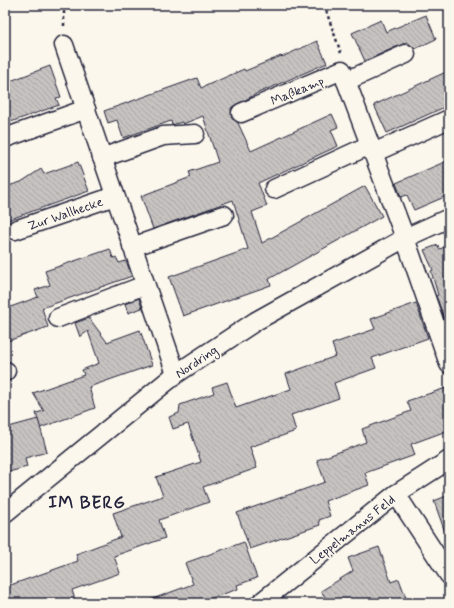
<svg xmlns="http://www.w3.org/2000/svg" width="454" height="608" font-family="Mynerve,sans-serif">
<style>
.building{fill:url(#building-back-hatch);stroke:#22223b}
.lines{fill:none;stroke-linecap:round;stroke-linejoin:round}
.minor-casing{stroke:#22223b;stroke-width:21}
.path{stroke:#22223b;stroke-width:2.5;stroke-dasharray:3 3;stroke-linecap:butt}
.minor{stroke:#fbf7ec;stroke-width:18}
.labels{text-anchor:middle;stroke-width:3.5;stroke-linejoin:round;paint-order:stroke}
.street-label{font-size:13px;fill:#22223b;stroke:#fbf7ec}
.district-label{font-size:17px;font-weight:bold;letter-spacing:1px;fill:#22223b;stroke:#fbf7ec}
</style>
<defs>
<pattern id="building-back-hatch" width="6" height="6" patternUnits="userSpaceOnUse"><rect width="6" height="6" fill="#c6c2c0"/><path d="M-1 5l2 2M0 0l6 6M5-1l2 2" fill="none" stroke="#aaa6a6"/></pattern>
</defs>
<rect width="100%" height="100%" fill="#fbf7ec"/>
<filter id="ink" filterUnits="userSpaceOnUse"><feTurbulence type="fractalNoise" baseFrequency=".025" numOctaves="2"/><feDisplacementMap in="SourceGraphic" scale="8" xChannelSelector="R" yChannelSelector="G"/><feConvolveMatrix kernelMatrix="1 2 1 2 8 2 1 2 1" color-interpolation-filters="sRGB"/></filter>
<g filter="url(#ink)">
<!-- building -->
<g class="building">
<path d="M426 15 436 39 415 49 407 42 365 61 352 33 381 20 386 32Z"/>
<path d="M317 41 327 63 256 94 231 108 232 117 238 123 251 151 332 114 338 127 331 130 338 146 258 183 267 206 252 212 262 243 365 186 382 216 269 279 271 285 183 316 169 277 248 249 233 200 153 229 141 196 191 177 189 172 218 162 203 116 183 124 182 122 172 125 171 121 123 138 117 120 108 123 104 111 197 78 201 88 244 69 245 71 281 56 282 57Z"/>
<path d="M50 66 61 97 56 98 59 105 5 124V83Z"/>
<path d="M446 72 449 80V105L387 133 374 105Z"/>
<path d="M449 160V195L414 210 407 195 401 197 396 183Z"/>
<path d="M78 162 89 191 5 221V187L21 182 41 169 44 174Z"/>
<path d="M438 245 439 249 449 246V324L447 325 436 296 438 295 431 271 433 270 424 250Z"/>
<path d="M110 249 113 258 116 257 119 263 126 261 132 276 42 308 48 327 5 342V309L38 297 35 290 50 285 45 271Z"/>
<path d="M139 298 142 308 128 313 125 304Z"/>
<path d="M416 303 428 338 372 358 376 368 334 383 339 398 291 415 296 431 250 447 257 468 203 487 209 502 159 520 165 538 114 556 120 573 72 590 76 603H5V587L78 561 76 554 121 537 113 513 163 496 156 477 201 462 188 424 173 429 169 417 179 413 180 405 214 393 212 387 227 382 236 408 291 389 286 374 336 356 332 344 375 329 371 319Z"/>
<path d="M89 318 107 342 140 330 152 365 89 387 95 408 40 428 36 413 44 411 33 393 84 375 82 370 99 363 88 331 80 337 75 323Z"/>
<path d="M446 388 449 396V430L411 444 415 455 365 473 369 485 325 501 330 516 319 520 320 525 250 549 237 513 325 482 317 460 366 442 362 429 411 411 407 401Z"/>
<path d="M38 419 47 452 25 458 27 467 5 473V428Z"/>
<path d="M449 495V538H447L434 501Z"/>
<path d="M244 542 257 578 237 585 238 589 197 603H147V601L193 584 185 563Z"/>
<path d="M379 547 391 582 399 579 408 603H329L321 591 353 571 348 558Z"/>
</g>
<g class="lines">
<defs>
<g id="minor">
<path d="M64 45 176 374"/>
<path d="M346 81 406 54"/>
<path d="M241 113 342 70 405 238 449 364"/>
<path d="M5 138 86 109"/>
<path d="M373 153 449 119"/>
<path d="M102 158 163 136 195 134"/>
<path d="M274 189 370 145"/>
<path d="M15 230 115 196"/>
<path d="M132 247 224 215"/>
<path d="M58 318 145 285"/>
<path d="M5 372 6 371"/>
<path d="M396 494 449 575"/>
<path d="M5 513 176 374 256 321 405 238 449 218"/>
<path d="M260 603 396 494 449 460"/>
</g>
</defs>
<!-- minor casing -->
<use href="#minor" class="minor-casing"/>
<!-- path -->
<g class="path">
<path d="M64 5V28"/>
<path d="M324 5 341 53"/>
</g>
<!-- minor -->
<use href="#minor" class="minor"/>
</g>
</g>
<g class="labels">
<!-- street labels -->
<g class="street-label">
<text transform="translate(297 90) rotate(-23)" y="5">Maßkamp</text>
<text transform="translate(65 213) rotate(-19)" y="5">Zur Wallhecke</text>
<text transform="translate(196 361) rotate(-34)" y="5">Nordring</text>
<text transform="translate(352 529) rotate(-38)" y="5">Leppelmanns Feld</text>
</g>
<!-- district labels -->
<g class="district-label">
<text x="87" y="508">IM BERG</text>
</g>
</g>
<!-- margin -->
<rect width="454" height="608" fill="none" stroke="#fbf7ec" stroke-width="20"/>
<rect x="10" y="10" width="434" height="588" fill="none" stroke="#22223b" stroke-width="1.5" filter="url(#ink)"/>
</svg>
